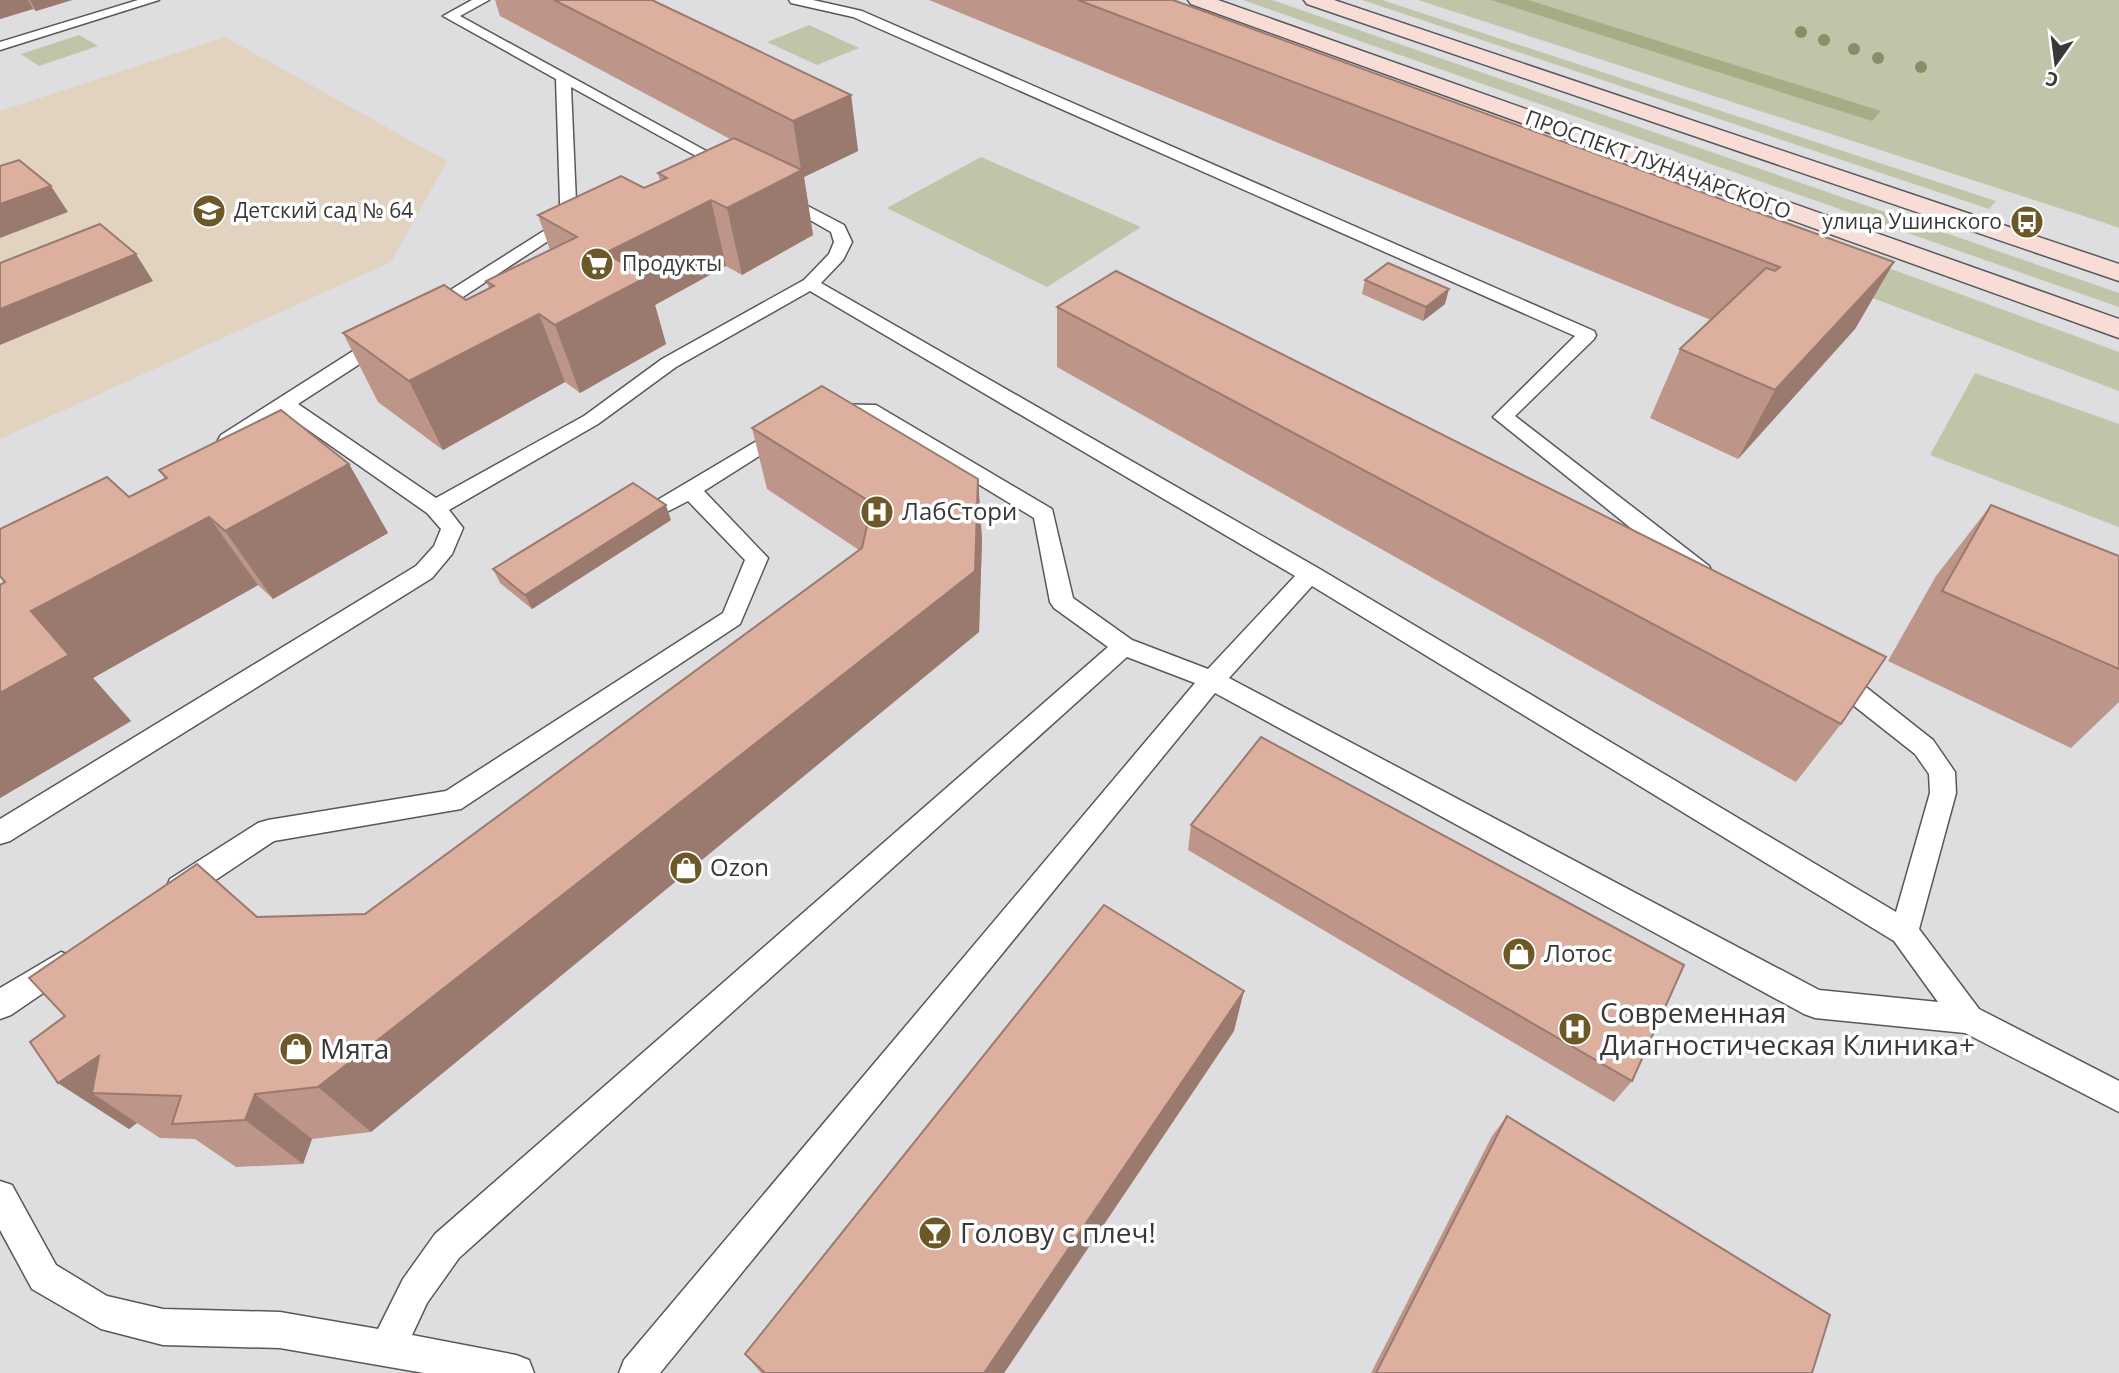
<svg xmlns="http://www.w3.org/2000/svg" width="2119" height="1373" font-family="'Open Sans',sans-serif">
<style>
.education{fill:#e2d2c0}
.green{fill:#c0c5aa}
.forest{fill:#a6ac83}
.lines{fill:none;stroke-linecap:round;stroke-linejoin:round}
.service-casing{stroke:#58585a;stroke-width:3}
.secondary-casing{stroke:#58585a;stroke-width:3}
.service{fill:#fff;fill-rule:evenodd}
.secondary{fill:#f8ddd7;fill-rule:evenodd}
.tree{fill:#8a8e68}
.wall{fill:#bd9689}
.shaded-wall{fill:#9a7a6f}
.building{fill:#dcaf9f;stroke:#9a7a6f;stroke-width:2}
.labels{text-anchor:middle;stroke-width:7;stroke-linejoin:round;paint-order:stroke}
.far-street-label{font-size:21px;fill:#383839;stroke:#fff}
.far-poi-label{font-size:21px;fill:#383839;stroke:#fff;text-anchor:start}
.poi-label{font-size:24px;fill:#383839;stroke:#fff;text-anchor:start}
.near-poi-label{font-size:28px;fill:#383839;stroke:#fff;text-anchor:start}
</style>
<rect width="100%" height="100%" fill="#dedee0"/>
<!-- education -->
<path class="education" d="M225 37 447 161 391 262 0 439V111Z"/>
<!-- green -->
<g class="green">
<path d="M1083 0H1153L2119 352V391Z"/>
<path d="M1243 0H1272L2119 293V307Z"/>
<path d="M1362 0H1382L1996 201 1989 209Z"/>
<path d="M1418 0H2119V228L2105 223Z"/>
<path d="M809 25 859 48 817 65 767 42Z"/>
<path d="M79 35 98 46 39 66 21 54Z"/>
<path d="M981 157 1141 227 1047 287 887 208Z"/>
<path d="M1975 373 2119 424V527L1930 455Z"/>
</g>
<!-- forest -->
<path class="forest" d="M1491 0H1528L1881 111 1872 121Z"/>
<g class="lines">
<defs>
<g id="service">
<path d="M138 0H159L0 50V42Z"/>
<path d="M472 0H489L460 16 739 169 737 172H725L571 87 576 202 574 224 434 316H422L419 312 422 308 558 222 560 202 556 79 443 16Z"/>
<path d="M789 0H813L862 11 1594 331 1596 335 1594 339 1515 416 1709 566 1712 572 1709 578 1701 580 1693 578 1493 417 1575 336 853 17 791 3Z"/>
<path d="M781 192 844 225 852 242 843 260 821 283 1318 568 1896 912 1930 793 1929 774 1915 754 1825 683 1822 676 1825 669 1834 667 1843 669 1933 740 1955 772 1956 793 1919 929 1979 1009 2119 1081V1112L1965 1033 1815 1018 1804 1014 1215 693 660 1373H619L624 1360 1195 683 1127 657 459 1258 427 1303 412 1335 516 1355 529 1360 534 1373H424L280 1348 163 1345 101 1329 32 1289 0 1230V1181L12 1185 56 1265 107 1296 163 1309 280 1312 378 1329 403 1279 435 1234 1108 647 1054 608 1050 602 1034 518 865 415 821 412 818 408 821 404 876 405 1052 509 1073 598 1132 640 1208 669 1295 576 810 291 676 367 598 424 449 510 463 528 452 554 432 578 10 841 0 844V819L416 566 434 546 441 529 427 513 284 413 235 445H221L218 440 221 435 375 337H389L391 341 389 345 298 404 436 498 584 416 662 359 804 280 829 254 834 242 831 232 775 200 773 197 775 194ZM1312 586 1894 941 1938 1002 1819 990 1229 678Z"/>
<path d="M784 425 791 426 794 431 791 436 704 491 768 558 740 624 461 809 274 841 190 897 180 900 170 897 166 888 170 879 258 823 268 820 446 791 723 613 745 560 688 501 657 517 649 515 646 510 649 505Z"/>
<path d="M61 952 71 956 76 965 71 974 11 1015 0 1019V988Z"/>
</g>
<g id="secondary">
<path d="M1188 0H1218L2119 319V338L1191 4Z"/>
<path d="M1304 0H1334L2119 264V281L1307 4Z"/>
</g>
</defs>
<!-- service casing -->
<use href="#service" class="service-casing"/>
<!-- secondary casing -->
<use href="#secondary" class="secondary-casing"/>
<!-- service -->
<use href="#service" class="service"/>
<!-- secondary -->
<use href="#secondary" class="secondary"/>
</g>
<!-- trees -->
<g class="tree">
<circle cx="1801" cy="32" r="6"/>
<circle cx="1824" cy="40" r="6"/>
<circle cx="1854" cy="49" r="6"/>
<circle cx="1878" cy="58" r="6"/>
<circle cx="1921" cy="67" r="6"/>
</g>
<!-- wall -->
<g class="wall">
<path d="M0 0H72L36 11 33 9 0 19Z"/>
<path d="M495 0H652L851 95 858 151 804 177 813 235 742 275 726 266 655 305 666 344 580 393 565 382 443 450 378 402 343 333 466 300 489 288 486 281 550 250 538 215 644 188 660 181 658 173 730 139 500 16Z"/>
<path d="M929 0H1173L1894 262 1855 329 1738 459 1650 418 1680 349 1711 320Z"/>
<path d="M1365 280 1445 304 1423 321 1362 294Z"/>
<path d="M1057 307 1841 724 1796 782 1057 367Z"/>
<path d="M752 428 978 479 982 540 979 632 371 1132 312 1139 303 1164 236 1167 195 1139 160 1138 137 1123 129 1129 58 1083 257 917 365 914 859 550 767 489Z"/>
<path d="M349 464 388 533 273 599 258 585 93 678 131 721 0 798V585L129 497 165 479 159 470Z"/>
<path d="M1991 505 2119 556V702L2071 748 1888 661 1936 576Z"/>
<path d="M671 520 532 609 500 583 493 569Z"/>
<path d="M1191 825 1632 1081 1614 1102 1188 850Z"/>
<path d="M1234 1031 1004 1373H761L745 1354Z"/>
<path d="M1507 1116 1812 1373H1371L1492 1136Z"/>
</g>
<!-- shaded-wall -->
<g class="shaded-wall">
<path d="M0 0H28L33 9 0 19Z"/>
<path d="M30 0H72L36 11Z"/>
<path d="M851 95 858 151 804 177 813 235 742 275 727 208 801 170 793 121Z"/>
<path d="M51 186 68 212 0 238V204Z"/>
<path d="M711 200 726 266 655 305 666 344 580 393 555 325 605 253Z"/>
<path d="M136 254 153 281 0 345V309Z"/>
<path d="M1894 262 1855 329 1738 459 1775 390Z"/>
<path d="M1449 289 1445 304 1423 321 1426 307Z"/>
<path d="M539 314 565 382 443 450 409 381Z"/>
<path d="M349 464 388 533 273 599 225 531Z"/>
<path d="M978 479 982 540 979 632 371 1132 318 1087Z"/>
<path d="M666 505 671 520 532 609 525 595Z"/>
<path d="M209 517 258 585 93 678 131 721 0 798V693L31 611Z"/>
<path d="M1244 991 1234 1031 1004 1373H984Z"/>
<path d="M99 1056 92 1093 137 1123 129 1129 58 1083Z"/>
<path d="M255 1094 312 1139 303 1164 245 1120Z"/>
</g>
<!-- building -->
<g class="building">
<path d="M554 0H652L851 95 793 121Z"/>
<path d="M1078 0H1173L1894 262 1775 390 1680 349 1766 268 1775 271 1780 267Z"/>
<path d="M734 138 802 170 727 208 711 200 605 253 647 277 555 325 539 314 409 381 343 333 444 285 466 300 494 286 486 281 577 237 538 215 621 176 644 188 667 178 658 173Z"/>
<path d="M19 160 51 186 0 204V166Z"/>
<path d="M100 224 136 254 0 309V263Z"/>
<path d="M1388 263 1449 289 1426 307 1365 280Z"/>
<path d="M1116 271 1886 657 1841 724 1057 307Z"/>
<path d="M822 386 978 479 975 571 318 1087 255 1094 245 1120 172 1124 181 1096 92 1093 99 1056 58 1083 30 1042 65 1016 29 978 197 864 257 917 365 914 862 548 872 503 752 428Z"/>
<path d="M281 410 349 464 225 531 209 517 31 611 69 655 0 693V585L5 582 0 576V529L107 477 129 497 167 478 159 470Z"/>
<path d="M633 483 666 505 525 595 493 569Z"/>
<path d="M1991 505 2119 556V669L1942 591Z"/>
<path d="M1261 737 1684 965 1632 1081 1191 825Z"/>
<path d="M1104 905 1244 991 984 1373H765L745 1354Z"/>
<path d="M1507 1116 1830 1315 1812 1373H1376Z"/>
</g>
<!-- icons -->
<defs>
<symbol id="school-disc" viewBox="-11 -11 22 22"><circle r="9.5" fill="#6d5827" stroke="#fff"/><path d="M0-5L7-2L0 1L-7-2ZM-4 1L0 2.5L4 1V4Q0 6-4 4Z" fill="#fff"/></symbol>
<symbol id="bus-disc" viewBox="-11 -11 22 22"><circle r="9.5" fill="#6d5827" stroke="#fff"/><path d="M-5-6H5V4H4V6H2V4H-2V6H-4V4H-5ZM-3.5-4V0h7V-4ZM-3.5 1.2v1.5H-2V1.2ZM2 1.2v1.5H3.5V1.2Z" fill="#fff"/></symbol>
<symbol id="supermarket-disc" viewBox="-11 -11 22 22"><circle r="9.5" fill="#6d5827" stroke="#fff"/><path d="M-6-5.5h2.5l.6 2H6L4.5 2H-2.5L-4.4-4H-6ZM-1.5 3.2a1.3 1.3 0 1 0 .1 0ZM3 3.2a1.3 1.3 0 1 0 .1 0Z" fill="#fff"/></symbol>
<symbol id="hospital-disc" viewBox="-11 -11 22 22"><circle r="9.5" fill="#6d5827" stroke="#fff"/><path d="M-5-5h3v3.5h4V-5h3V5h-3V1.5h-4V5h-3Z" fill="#fff"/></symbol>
<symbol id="shop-disc" viewBox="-11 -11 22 22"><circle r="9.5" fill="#6d5827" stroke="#fff"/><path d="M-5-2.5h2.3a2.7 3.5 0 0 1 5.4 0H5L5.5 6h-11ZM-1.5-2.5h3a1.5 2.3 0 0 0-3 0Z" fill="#fff"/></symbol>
<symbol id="bar-disc" viewBox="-11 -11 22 22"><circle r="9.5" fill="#6d5827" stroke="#fff"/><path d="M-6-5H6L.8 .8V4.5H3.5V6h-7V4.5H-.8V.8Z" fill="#fff"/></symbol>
</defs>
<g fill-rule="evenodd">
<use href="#school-disc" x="190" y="192" width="38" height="38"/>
<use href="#bus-disc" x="2008" y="203" width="38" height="38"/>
<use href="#supermarket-disc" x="578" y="245" width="38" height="38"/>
<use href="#hospital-disc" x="858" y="493" width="38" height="38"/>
<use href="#shop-disc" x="667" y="849" width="38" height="38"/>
<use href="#shop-disc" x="1500" y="935" width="38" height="38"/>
<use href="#hospital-disc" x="1556" y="1010" width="38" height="38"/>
<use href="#shop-disc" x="277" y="1030" width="38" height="38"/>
<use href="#bar-disc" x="916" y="1214" width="38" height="38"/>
</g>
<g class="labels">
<!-- far-street labels -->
<g class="far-street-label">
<text transform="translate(1658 165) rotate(20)" y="7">ПРОСПЕКТ ЛУНАЧАРСКОГО</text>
</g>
<!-- far-poi labels -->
<g class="far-poi-label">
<text x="234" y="218">Детский сад № 64</text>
<text x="2002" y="229" text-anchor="end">улица Ушинского</text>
<text x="622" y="271">Продукты</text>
</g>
<!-- poi labels -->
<g class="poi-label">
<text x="902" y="520">ЛабСтори</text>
<text x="710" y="876">Ozon</text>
<text x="1544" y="962">Лотос</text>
</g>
<!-- near-poi labels -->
<g class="near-poi-label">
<text x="1600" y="1023">Современная<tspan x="1600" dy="32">Диагностическая Клиника+</tspan></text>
<text x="320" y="1059">Мята</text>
<text x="960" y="1243">Голову с плеч!</text>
</g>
</g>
<!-- north arrow -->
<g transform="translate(2056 63) rotate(194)" stroke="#ffffff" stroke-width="5" paint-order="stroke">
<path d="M0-5L12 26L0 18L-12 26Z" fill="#383839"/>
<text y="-10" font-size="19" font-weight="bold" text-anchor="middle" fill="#383839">С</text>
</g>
</svg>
